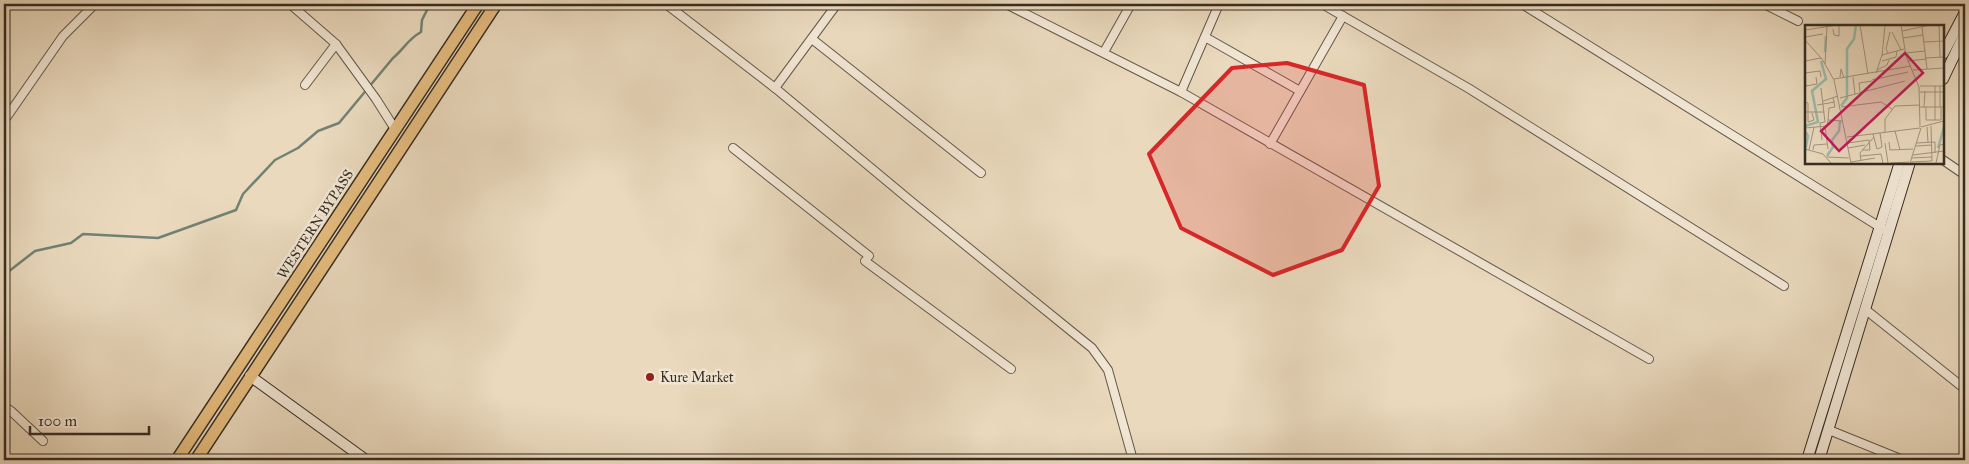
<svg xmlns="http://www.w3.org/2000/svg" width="1969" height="464" font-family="'IM FELL Great Primer',serif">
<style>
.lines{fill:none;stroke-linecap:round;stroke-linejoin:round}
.stream{stroke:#718274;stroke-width:2.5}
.street-casing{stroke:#635849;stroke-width:10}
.secondary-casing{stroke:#362d22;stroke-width:12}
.primary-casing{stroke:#362d22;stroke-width:14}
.street{stroke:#f1e6d4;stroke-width:8}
.secondary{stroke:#f1e6d4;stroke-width:10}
.primary{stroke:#e5bc7e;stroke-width:11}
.marked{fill:#d62828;fill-opacity:0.2;stroke:#d62828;stroke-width:4;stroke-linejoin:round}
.poi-dot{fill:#8f2418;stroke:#f1e6d4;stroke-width:2}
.labels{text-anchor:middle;stroke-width:5;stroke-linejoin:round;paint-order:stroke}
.street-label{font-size:14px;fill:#362d22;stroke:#f1e6d4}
.poi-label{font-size:14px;fill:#362d22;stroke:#f1e6d4;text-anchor:start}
.inset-river{fill:none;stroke:#99bbab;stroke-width:2.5}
.inset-road{fill:none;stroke:#a2947f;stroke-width:1}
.view{fill:#c2185b;fill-opacity:0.15;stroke:#c2185b;stroke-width:2.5}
.inset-edge{fill:none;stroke:#362d22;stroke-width:2.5}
</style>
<rect width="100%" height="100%" fill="#ead9bd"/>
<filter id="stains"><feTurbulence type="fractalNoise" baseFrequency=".004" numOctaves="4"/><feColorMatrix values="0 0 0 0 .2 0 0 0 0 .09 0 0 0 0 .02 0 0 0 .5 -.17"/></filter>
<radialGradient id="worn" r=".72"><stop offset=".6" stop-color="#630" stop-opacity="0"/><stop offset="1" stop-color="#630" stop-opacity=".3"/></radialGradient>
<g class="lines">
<!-- stream -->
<path class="stream" d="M4 275 35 251 71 243 83 234 158 238 236 210 243 194 275 160 298 148 318 131 339 123 393 58C405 48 407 40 421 32L422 20 430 4"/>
<defs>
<g id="street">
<path d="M145 4H152"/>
<path d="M290 4 336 44 376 99 395 129"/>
<path d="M666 4 775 88 912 202 1092 348 1108 370 1133 460"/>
<path d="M1006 4 1181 92 1649 359"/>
<path d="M1322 4 1468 88 1784 286"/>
<path d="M1522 4 1883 229"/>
<path d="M1764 4 1798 21"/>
<path d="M1205 37 1300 91"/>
<path d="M812 39 981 173"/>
<path d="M1104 52 1131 4"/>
<path d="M305 85 336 44"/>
<path d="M775 88 834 8"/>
<path d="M1181 92 1219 4"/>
<path d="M4 121 63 36 95 4"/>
<path d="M1270 144 1343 16"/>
<path d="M733 148 869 256"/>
<path d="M1943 160 1965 175"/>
<path d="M865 261 1011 369"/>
<path d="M1866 310 1965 389"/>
<path d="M4 406 11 411 43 441"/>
<path d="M1829 430 1903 460"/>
</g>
<g id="secondary">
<path d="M1943 54 1965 12"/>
<path d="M1943 79 1965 33"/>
<path d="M250 376 366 460"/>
<path d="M1807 460 1900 162"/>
<path d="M1819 460 1910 162"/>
</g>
<g id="primary">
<path d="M177 460 478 4"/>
<path d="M196 460 496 4"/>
</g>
</defs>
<!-- street casing -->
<use href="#street" class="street-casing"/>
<!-- secondary casing -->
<use href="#secondary" class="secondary-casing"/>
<!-- primary casing -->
<use href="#primary" class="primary-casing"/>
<!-- street -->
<use href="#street" class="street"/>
<!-- secondary -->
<use href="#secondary" class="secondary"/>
<!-- primary -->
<use href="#primary" class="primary"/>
</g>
<!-- marked area -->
<path class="marked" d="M1287 63 1364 85 1379 186 1342 250 1273 275 1181 228 1149 154 1232 68Z"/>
<!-- markers -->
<circle class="poi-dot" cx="650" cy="377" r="5"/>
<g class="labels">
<!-- street labels -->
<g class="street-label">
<text transform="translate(315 224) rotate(-57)" y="5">WESTERN BYPASS</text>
</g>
<!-- poi labels -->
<g class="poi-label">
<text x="660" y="382">Kure Market</text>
</g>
</g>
<!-- overview -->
<g transform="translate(1805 25)">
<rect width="139" height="139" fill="#ead9bd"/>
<path class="inset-river" d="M20 27 21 11M36 81 42 73V24L49 14 51 0M0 101 13 97 7 66 21 54 16 36M0 106 3 111 0 126M133 123 139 102M22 131 28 122 27 115 34 106 35 96"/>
<path class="inset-road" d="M55 0 63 49M96 0 101 31 114 62 115 102M134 0 135 32M117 2 122 44M28 4 29 10 34 11V0M0 5 33 0M97 6 125 0M87 7 96 25M0 12 18 9M98 13 118 10M0 15 17 34 29 55 46 138M119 17 139 16M83 28 81 24 85 7M101 28 120 26M77 31 80 0M120 33 139 32M0 36 16 33M77 36 91 32 92 26M103 36 121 34M20 39 22 2M72 45 82 40 84 35M108 45 139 43M0 48 15 46 16 52M71 48 77 30 99 24M0 49 1 61 12 59 11 52M35 52 36 44 39 53M48 52 50 69M29 54 106 41M67 55 103 47M115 61H139M135 61V82M16 63 20 97M55 67 54 58 67 56M115 67H139M35 73 100 56M18 76 33 71M0 77 3 78V97L9 95 7 88M12 80 30 77M36 82 76 77 87 84M115 82H139M119 82 120 66M121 82V95H136V82M0 87H19M23 95 24 83 30 82 28 73M130 95V61M20 101 23 124M116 102 139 96M122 102 123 117M0 103 22 101 23 95 37 96M90 106 95 125M80 107V94L90 81 115 80M68 109 72 124 77 122 75 108M42 112 115 103M17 115 15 98 20 97M84 117 85 125 108 124M43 118 64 115 65 125H57M80 118 83 138M111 118 130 117V128M111 121 127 120M43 123 60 120M0 124 18 129 26 138M4 125 9 102M8 125 9 120 22 119M108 130 139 126M56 131 76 129 78 138M22 132 44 133M106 133 127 132M56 136 55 128 69 112M46 137 70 133M106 137 127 136 126 101M85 138 104 137M105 138 116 103M131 138 135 120 139 119"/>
<path class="view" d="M100 28 118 48 34 126 16 106Z"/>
<rect width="139" height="139" class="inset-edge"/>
</g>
<!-- margin -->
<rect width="1969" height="464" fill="none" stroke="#ead9bd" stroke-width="20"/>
<rect x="5" y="5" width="1959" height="454" fill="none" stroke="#362d22" stroke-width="2.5"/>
<rect x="10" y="10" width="1949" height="444" fill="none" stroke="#362d22"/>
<!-- scale -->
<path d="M30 426v8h119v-8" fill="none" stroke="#362d22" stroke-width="2.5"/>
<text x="38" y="426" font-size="15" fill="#362d22" stroke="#f1e6d4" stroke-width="4" paint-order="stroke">100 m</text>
<rect width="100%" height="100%" filter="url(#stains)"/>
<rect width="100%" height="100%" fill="url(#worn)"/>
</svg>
